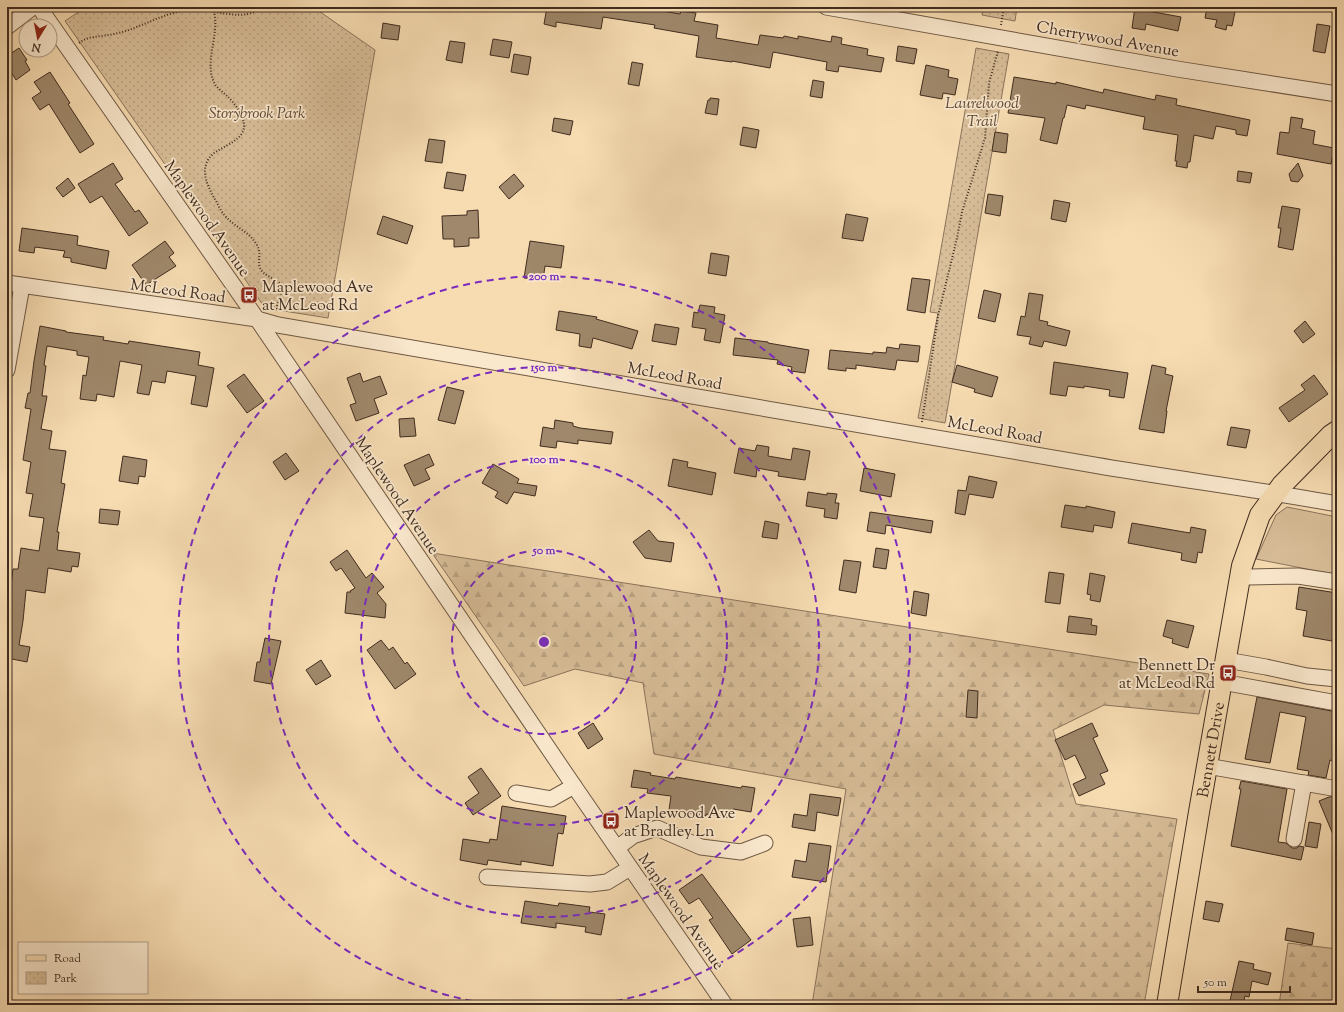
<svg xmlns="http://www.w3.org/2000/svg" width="1344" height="1012" font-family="'Sorts Mill Goudy',serif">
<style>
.grass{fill:#d8be99;stroke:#8c755c}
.forest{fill:url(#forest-firs);stroke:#8c755c}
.park{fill:url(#park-dots);stroke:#8c755c}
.building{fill:#9f886b;stroke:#402c1f}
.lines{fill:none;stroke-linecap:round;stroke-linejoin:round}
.minor-casing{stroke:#6e5844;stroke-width:17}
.major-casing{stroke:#402c1f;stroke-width:22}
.path{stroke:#402c1f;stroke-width:2;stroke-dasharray:1 2;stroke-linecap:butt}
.minor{stroke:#fae8cd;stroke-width:15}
.major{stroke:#f7dcb2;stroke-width:20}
.ring{fill:none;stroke:#7b2cbf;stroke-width:2;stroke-dasharray:7 5}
.labels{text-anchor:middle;stroke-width:3.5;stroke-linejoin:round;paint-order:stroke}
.street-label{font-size:16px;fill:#402c1f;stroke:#fae8cd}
.park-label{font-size:16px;font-style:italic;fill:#5e4937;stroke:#fae8cd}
.poi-label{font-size:16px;fill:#402c1f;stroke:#fae8cd;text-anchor:start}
.centre{fill:#7b2cbf;stroke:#fae8cd;stroke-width:2}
.ring-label{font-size:12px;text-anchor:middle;font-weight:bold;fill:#7b2cbf;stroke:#fae8cd;stroke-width:3.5;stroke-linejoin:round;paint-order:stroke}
</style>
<defs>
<pattern id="forest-firs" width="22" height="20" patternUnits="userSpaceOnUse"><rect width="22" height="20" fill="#d8be99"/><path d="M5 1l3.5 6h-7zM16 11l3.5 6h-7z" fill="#baa383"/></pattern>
<pattern id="park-dots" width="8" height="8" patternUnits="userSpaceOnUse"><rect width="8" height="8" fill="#d8be99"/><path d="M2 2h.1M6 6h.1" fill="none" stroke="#baa383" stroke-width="1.8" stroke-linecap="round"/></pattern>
</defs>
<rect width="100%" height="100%" fill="#f7dcb2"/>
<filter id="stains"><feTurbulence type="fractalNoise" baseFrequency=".005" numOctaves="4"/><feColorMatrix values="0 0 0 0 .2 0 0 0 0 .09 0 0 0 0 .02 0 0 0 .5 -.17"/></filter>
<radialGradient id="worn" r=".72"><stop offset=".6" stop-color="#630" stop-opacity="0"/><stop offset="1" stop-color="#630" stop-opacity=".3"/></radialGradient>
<!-- grass -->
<path class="grass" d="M1287 507 1337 517V575L1256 559 1276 515Z"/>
<!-- forest -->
<g class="forest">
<path d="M432 553 1209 674 1199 714 1104 705 1053 730 1076 804 1177 819 1144 1005H812L846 789 654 754 643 683 575 669 524 686Z"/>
<path d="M1288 943 1337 949V1005H1279Z"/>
</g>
<!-- park -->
<g class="park">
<path d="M86 7H313L375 50 328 318 265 308 65 21Z"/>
<path d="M983 7H1017L1015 21 982 15Z"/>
<path d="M976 48 1009 54 945 423 918 418 938 313 930 312Z"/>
</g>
<!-- building -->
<g class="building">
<path d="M547 7H651L650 9 680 14 681 11 696 13 694 21 718 25 716 38 758 45 760 35 783 38 784 36 798 39V36L831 42 832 36 842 38 841 44 868 49 867 55 884 58 881 72 839 66 838 72 826 70 827 62 773 52 770 68 732 61V62L696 57 699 36 654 28 655 25 603 17 601 29 556 22V27L544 24Z"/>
<path d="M1135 7H1149L1148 11 1181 17 1178 31 1146 24 1145 30 1132 28Z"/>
<path d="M1207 7H1236L1232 26 1227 25 1226 30 1215 27 1217 20 1205 18Z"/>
<path d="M383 23 400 26 398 40 381 38Z"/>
<path d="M1317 24 1330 26 1325 53 1313 51Z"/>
<path d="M493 39 512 42 509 58 490 55Z"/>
<path d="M450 41 465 43 462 63 446 60Z"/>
<path d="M898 46 917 49 914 64 896 61Z"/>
<path d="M19 48 27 60 25 61 30 70 16 80 7 66V56Z"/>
<path d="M514 54 531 57 528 75 511 72Z"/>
<path d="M632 62 643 64 639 86 628 84Z"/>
<path d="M926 65 949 70 948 77 958 79 955 95 943 93 942 99 920 95Z"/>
<path d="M50 72 70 103 68 104 94 144 80 153 49 104 40 110 32 98 41 92 34 82Z"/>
<path d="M1014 77 1056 84V82L1103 93 1104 89 1155 100 1156 95 1177 99 1176 105 1250 120 1247 136 1236 134V130L1216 126 1213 139 1194 135 1190 162H1188L1187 168 1176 166 1177 161H1175L1178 135 1143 129 1145 117 1086 105 1085 109 1067 105 1064 118H1063L1057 144 1040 140 1045 118 1008 113Z"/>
<path d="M813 80 824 82 822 98 810 96Z"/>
<path d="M710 98 719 99 717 115 705 113 708 100H710Z"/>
<path d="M1291 117 1303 119 1301 128 1315 131 1313 144 1334 148 1331 164 1277 154 1280 132 1289 133Z"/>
<path d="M554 118 573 121 570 135 552 131Z"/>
<path d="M743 127 759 130 756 148 740 145Z"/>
<path d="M995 132 1008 134 1006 153 992 151Z"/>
<path d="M429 139 445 141 442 163 425 161Z"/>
<path d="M113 163 123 179 115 184 135 212 139 210 148 223 129 236 102 196 90 203 78 184Z"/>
<path d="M1298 163 1303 176 1298 182 1291 181 1289 174Z"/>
<path d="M1238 171 1252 173 1250 183 1237 181Z"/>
<path d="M447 172 466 175 463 191 444 188Z"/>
<path d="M514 174 524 186 509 199 499 187Z"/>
<path d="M68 178 75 188 63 197 56 188Z"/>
<path d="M988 194 1003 196 1000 216 985 213Z"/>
<path d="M1054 200 1070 203 1066 222 1051 219Z"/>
<path d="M1282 206 1300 209 1293 250 1278 247 1281 228H1278Z"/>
<path d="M478 210 479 238H469V246L454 247V239H443L442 216 467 215V211Z"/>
<path d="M846 214 868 218 863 241 842 238Z"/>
<path d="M383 216 413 226 407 244 377 234Z"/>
<path d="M22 228 78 236 77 245 109 251 106 269 71 262V258L63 257 65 251 35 247 34 253 19 251Z"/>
<path d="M165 241 174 253 169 257 176 266 146 285 132 265Z"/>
<path d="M530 241 564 246 561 268 545 266 543 280 524 278Z"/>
<path d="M711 253 729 256 726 276 708 273Z"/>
<path d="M912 278 930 280 925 313 907 310Z"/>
<path d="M984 290 1001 294 995 322 978 318Z"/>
<path d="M1029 293 1043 295 1039 320 1048 322 1047 325 1070 331 1066 346 1044 341 1042 347 1029 344 1031 337 1017 335 1021 316 1025 317Z"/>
<path d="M700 305 715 307 714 313 725 315 720 343 704 340 706 329 692 327 694 312 698 313Z"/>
<path d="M559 311 597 317 596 319 638 331 632 349 593 338 591 348 579 346 580 334 556 330Z"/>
<path d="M1305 321 1315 334 1303 343 1294 331Z"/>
<path d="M655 324 679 328 676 345 652 341Z"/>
<path d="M40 326 66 331V332L104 337 103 340 128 344 129 341 200 352 198 365 214 368 207 407 191 404 196 376 167 371 165 383 152 381 149 395 137 393 142 365 120 361 114 397 97 394 96 401 80 399 83 375 86 376 89 357 77 355V351L47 346 44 365 46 366 42 396H47L41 429 52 431 49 449 66 451 61 483 65 484 57 532H59L57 550 80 553 78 567 72 566 71 572 48 568 45 593 26 590 23 621 19 645 30 647 27 662 7 658V590L8 585H11L13 569H18L21 548 39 551 44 518 29 516 33 494 26 493 31 462 23 460 31 409 25 408 28 393H30L34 361Z"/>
<path d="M735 338 768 342V343L809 350 805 373 791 371 792 367 777 364 778 360 733 355Z"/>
<path d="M900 344 920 346 918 362 897 360 895 370 856 365V369L846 368V371L828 369 830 350 873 354V352L886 353 887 347 899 349Z"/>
<path d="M1054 362 1128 373 1124 398 1109 396 1110 390 1084 386V388L1068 386 1066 396 1050 394Z"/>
<path d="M957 365 998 377 992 397 974 392 975 389 952 382Z"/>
<path d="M1152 365 1166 368 1165 374 1173 376 1166 411H1167L1164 433 1139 429Z"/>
<path d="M360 373 363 382 380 376 387 394 374 399 379 413 356 421 350 405 356 403 347 378Z"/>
<path d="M244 374 264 401 247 413 227 386Z"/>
<path d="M1314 375 1328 394 1289 422 1279 408 1305 390 1301 385Z"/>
<path d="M447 387 464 391 455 424 438 420Z"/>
<path d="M414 418 416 436 400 437 399 419Z"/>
<path d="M555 420 573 423V426L580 428 613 432 611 444 578 440V444L557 441 556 448 540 446 543 427 554 429Z"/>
<path d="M1231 427 1250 430 1246 448 1227 445Z"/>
<path d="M757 445 769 447 768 456 791 460 793 448 810 451 805 480 778 476 779 472 757 468 756 477 734 473 739 448 755 451Z"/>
<path d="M286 453 299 471 285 480 273 462Z"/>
<path d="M429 454 434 465 425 469 430 479 414 486 404 465Z"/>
<path d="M123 456 147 460 145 477 139 476 138 484 119 481Z"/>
<path d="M673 459 688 462 687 467 716 473 712 495 668 486Z"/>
<path d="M493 464 519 479 517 483 537 486 535 496 514 492 507 504 495 497 498 492 482 483Z"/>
<path d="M864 468 895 474 891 497 860 491Z"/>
<path d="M969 476 997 482 993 498 969 494 965 515 955 513 958 490 966 491Z"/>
<path d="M808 492 827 495V493L837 494 835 503H839L837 519 824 517 825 509 806 506Z"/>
<path d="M1065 505 1086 508V506L1115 512 1112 528 1094 525 1093 532 1061 527Z"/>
<path d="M100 509 120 511 118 525 99 523Z"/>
<path d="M870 512 933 521 931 533 886 525 885 534 867 531Z"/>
<path d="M765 521 779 524 777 539 762 537Z"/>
<path d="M1132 523 1190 533 1191 527 1206 530 1202 553 1198 552 1196 563 1181 560 1182 553 1128 543Z"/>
<path d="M649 530 658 541 674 543 671 562 645 558 633 542Z"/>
<path d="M876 548 889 550 886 569 873 567Z"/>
<path d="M347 550 366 578 372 573 384 587 377 593 386 604 385 618 345 613 347 592H351L350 591 355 588 341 568 336 571 330 562Z"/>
<path d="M844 560 861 562 856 593 839 590Z"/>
<path d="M1049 572 1064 574 1060 604 1045 602Z"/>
<path d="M1090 573 1105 576 1100 602 1090 600 1091 595 1087 594Z"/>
<path d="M1299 587 1337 593V615H1336L1332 641 1303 636 1307 611 1296 609Z"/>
<path d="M914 591 929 594 926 616 911 613Z"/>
<path d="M1069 616 1092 619 1091 625 1097 626 1096 635 1067 632Z"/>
<path d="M1167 620 1194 626 1188 648 1172 643 1173 639 1163 636Z"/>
<path d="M265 638 281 641 271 684 254 681 257 662H260Z"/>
<path d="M381 640 389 650 393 647 405 664 407 662 416 674 395 689 367 650Z"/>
<path d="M321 660 331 676 316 685 306 670Z"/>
<path d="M968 690 978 691 977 718 966 717Z"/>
<path d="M1257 697 1337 712V762L1330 760 1326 778 1308 775 1309 771 1297 769 1306 717 1280 712 1270 763 1245 759Z"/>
<path d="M593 723 603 739 588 749 578 733Z"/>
<path d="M1092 723 1098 736 1093 738 1108 771 1100 774 1105 784 1079 796 1073 784 1086 778 1075 755 1065 760 1055 740Z"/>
<path d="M481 768 501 796 473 815 465 803 479 793 468 777Z"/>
<path d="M634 770 651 773 650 775 675 779 676 777 741 788 742 786 755 788 751 812 733 809 731 818 706 814V816L669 810 671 796 647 793 648 789 631 787Z"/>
<path d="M1241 781 1287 789 1278 842 1286 843 1292 848H1297L1299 846 1304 847 1301 860 1231 846 1241 789H1239Z"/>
<path d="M810 794 841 798 838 816 817 812 815 831 792 827 794 814 807 816Z"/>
<path d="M1337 796V844L1319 801 1329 797Z"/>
<path d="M502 806 566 816 563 834 558 833 553 866 521 861V865L488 860 487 865 460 860 463 839 489 843 490 839 497 840Z"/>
<path d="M1309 822 1321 824 1317 848 1305 846Z"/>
<path d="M809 843 831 846 826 882 792 877 795 860 806 862Z"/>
<path d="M702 874 751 940 732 954 709 920 713 918 699 898 689 904 679 890Z"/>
<path d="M525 901 558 906 559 903 590 907 589 912 605 914 601 935 585 932 586 927 556 923V928L521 923Z"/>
<path d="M1206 901 1223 904 1219 922 1203 919Z"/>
<path d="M810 917 813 945 797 947 793 919Z"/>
<path d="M1287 928 1314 933 1312 945 1285 940Z"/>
<path d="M1239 961 1254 964 1253 969 1271 973 1268 985 1252 981 1249 997 1245 996 1243 1005H1229Z"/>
</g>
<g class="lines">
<defs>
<g id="minor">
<path d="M39 7 257 319 574 786 725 1005"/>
<path d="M826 7 1177 69 1337 94"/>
<path d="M7 27 33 7"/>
<path d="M7 283 257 319 278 325 1094 465C1175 479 1256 489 1337 504"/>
<path d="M7 370 22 286"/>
<path d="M1240 576 1249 577 1298 576 1337 582"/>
<path d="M1226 660 1266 667 1307 676 1337 679"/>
<path d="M1222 682 1337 703"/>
<path d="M1207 766 1332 788 1337 787"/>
<path d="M516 793 551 799 574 786"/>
<path d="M1294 839 1304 783"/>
<path d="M617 848 633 836 657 828 701 847 741 852 765 843"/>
<path d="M487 877 590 884 607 882 630 868"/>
</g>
<g id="major">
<path id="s1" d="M1167 1005 1199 812 1242 566 1260 515 1282 485 1331 435 1337 431"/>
</g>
</defs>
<!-- minor casing -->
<use href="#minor" class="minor-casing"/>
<!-- major casing -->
<use href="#major" class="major-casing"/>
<!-- path -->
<g class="path">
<path d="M214 11C215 17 216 23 215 29 214 45 207 64 213 80 215 87 222 91 227 96 234 102 243 114 244 124 246 140 222 146 213 154 198 167 207 186 216 201 219 207 222 213 227 218 236 227 248 232 255 242 263 253 257 258 260 268 263 276 276 278 281 285 283 295 276 302 277 311"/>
<path d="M1001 25 1004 7"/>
<path d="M79 43C89 35 102 37 114 34 140 29 163 12 190 10 210 8 237 20 254 12"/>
<path d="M922 422 938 316 957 238 962 212 985 138 989 83 998 51"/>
</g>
<!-- minor -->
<use href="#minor" class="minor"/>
<!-- major -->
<use href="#major" class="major"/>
</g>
<!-- distance rings -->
<g class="ring">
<circle cx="544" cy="642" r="92"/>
<circle cx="544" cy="642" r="183"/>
<circle cx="544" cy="642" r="275"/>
<path d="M496 1005A366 366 0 1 1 592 1005"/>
</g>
<!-- icons -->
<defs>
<symbol id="bus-square" viewBox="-11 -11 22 22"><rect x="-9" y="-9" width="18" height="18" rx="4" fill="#8f2418" stroke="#fae8cd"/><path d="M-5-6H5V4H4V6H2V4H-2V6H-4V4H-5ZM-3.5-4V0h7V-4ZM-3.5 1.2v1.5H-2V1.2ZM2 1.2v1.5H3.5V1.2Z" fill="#fff"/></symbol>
</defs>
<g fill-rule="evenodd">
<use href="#bus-square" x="239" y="285" width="20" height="20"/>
<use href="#bus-square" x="1218" y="663" width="20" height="20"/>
<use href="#bus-square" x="601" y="811" width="20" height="20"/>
</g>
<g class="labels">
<!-- street labels -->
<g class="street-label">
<text transform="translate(1108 38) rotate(10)" y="6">Cherrywood Avenue</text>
<text transform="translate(208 218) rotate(55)" y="6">Maplewood Avenue</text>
<text transform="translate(178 290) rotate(8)" y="6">McLeod Road</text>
<text transform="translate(675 375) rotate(10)" y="6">McLeod Road</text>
<text transform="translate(995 429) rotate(10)" y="6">McLeod Road</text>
<text transform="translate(398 495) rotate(56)" y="6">Maplewood Avenue</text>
<text dy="6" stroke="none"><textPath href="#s1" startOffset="259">Bennett Drive</textPath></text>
<text transform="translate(682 911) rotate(55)" y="6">Maplewood Avenue</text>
</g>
<!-- park labels -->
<g class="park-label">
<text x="982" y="108">Laurelwood<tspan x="982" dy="18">Trail</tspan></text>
<text x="257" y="118">Storybrook Park</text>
</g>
<!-- poi labels -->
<g class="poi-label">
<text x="262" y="292">Maplewood Ave<tspan x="262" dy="18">at McLeod Rd</tspan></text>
<text x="1215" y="670" text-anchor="end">Bennett Dr<tspan x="1215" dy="18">at McLeod Rd</tspan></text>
<text x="624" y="818">Maplewood Ave<tspan x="624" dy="18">at Bradley Ln</tspan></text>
</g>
</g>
<circle cx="544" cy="642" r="6" class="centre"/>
<g class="ring-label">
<text x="544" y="280">200 m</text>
<text x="544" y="371">150 m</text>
<text x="544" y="463">100 m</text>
<text x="544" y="554">50 m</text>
</g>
<!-- margin -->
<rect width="1344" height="1012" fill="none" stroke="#f7dcb2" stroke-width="24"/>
<rect x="8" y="8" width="1328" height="996" fill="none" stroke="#402c1f" stroke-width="2"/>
<rect x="12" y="12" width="1320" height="988" fill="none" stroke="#402c1f"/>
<!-- legend -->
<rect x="18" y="942" width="130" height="52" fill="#fae8cd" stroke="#b09d87"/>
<rect x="26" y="955" width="20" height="6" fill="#f7dcb2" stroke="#b09d87"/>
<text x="54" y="962" font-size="12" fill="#402c1f">Road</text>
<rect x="26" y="972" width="20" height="12" fill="url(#park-dots)" stroke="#b09d87"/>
<text x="54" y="982" font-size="12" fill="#402c1f">Park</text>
<!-- north arrow -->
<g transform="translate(38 38) rotate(190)"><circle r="19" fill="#fae8cd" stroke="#b09d87"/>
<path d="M0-3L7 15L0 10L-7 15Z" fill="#8f2418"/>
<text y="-6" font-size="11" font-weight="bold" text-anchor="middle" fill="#402c1f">N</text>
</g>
<!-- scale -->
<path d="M1198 986v6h92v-6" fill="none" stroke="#402c1f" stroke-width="2"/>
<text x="1204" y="986" font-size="12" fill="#402c1f" stroke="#fae8cd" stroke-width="3" paint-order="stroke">50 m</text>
<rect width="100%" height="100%" filter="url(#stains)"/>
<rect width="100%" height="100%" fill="url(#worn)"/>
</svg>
